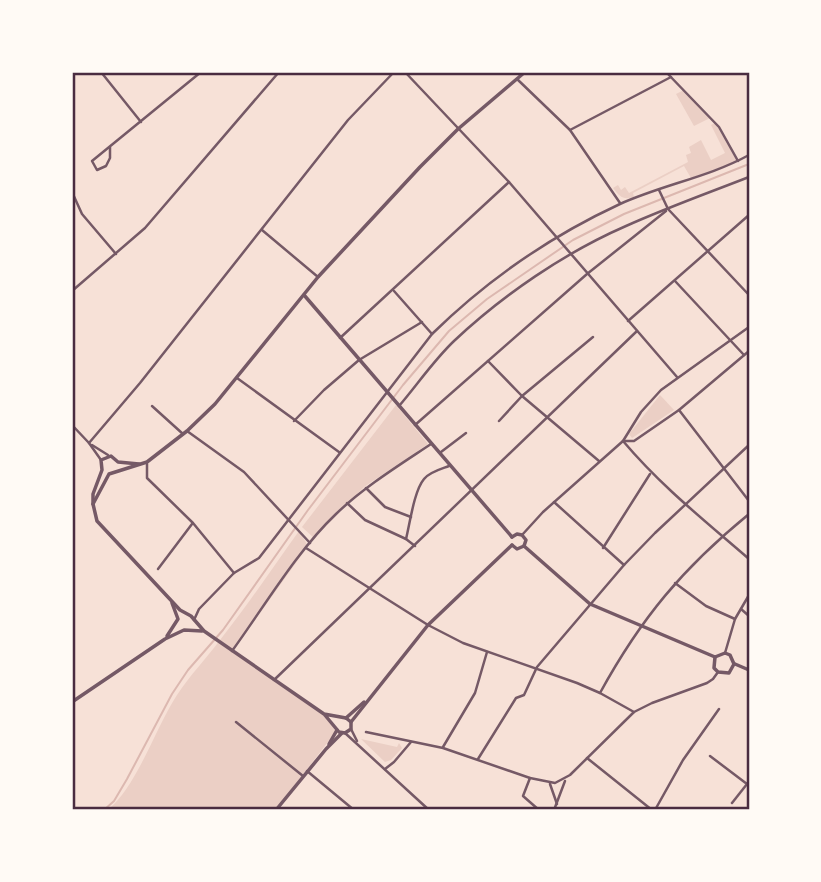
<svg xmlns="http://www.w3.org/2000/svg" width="821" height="882" font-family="Overpass,sans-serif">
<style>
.green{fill:#ebcfc5}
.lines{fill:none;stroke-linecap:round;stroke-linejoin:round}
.stream{stroke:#dcb8b0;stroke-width:2}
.service{stroke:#755966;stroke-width:2}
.minor{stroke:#755966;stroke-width:2.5}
.tertiary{stroke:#755966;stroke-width:3.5}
.neatline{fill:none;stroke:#4a2c40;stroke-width:2.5}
</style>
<rect width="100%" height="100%" fill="#f7e1d7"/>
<!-- green -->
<g class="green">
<path d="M684 90 710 118 694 126 676 94Z"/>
<path d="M715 123 738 161 691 178 684 166 633 193 634 197C623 200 620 197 613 188L618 185 621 190 625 187 629 193 688 162 686 155 691 153 689 147 701 140 711 160 725 153 711 125Z"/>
<path d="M660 395 674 410 632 438 629 434Z"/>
<path d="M396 405 428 444 364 487 314 538 302 527Z"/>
<path d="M299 531 308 546 233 651 318 710 337 730 276 810H108C138 784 155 729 177 695 190 675 206 659 220 640 248 605 273 567 299 531Z"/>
<path d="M361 739 397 747 399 743 402 748 391 760 385 762Z"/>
</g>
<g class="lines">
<!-- stream -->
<path class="stream" d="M104 810 114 801 127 779 172 694 188 670 223 630 308 510 403 385 449 331 487 299 573 240 624 214 749 164"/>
<!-- service -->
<path class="service" d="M491 810 492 809"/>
<!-- minor -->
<g class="minor">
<path d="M101 72 141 122"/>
<path d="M405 72 509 182 677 377"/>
<path d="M666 72 719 127 738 161"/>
<path d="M517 79 570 130 620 203"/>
<path d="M570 130 671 77"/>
<path d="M110 147V158L106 166 97 170 92 161 201 72"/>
<path d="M659 190 668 209 749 295"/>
<path d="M72 192 82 214 116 254"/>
<path d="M262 230 318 277"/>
<path d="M675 281 744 355"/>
<path d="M72 291 145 228 279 72"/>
<path d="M394 291 432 334"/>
<path d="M628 321 749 215"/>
<path d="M340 338 509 182"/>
<path d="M488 361 522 396 599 461"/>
<path d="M237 378 339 452"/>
<path d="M152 406 183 434"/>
<path d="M399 406C417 385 434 360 454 341 503 295 564 253 626 226 666 208 708 193 749 177"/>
<path d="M679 410 749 501"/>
<path d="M294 421 324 390 359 360 422 322"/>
<path d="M499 421 522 396 593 337"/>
<path d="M72 425 89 443 101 460"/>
<path d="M415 425 587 274 666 211"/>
<path d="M187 431 244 472 310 543"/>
<path d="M623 441C662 487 704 520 749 559"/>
<path d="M623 441H634L679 410 749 351"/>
<path d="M89 443 140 383 348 120 394 72"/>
<path d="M92 445 108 455"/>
<path d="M441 452 466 433"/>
<path d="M147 464V478L193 523 234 573"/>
<path d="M366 488 385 507 411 517"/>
<path d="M554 502 624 565"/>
<path d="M347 503 365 520 406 539"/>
<path d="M522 535 543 512 623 441 641 412 661 390 749 327"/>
<path d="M415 546 406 539C410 523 414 491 424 479 429 472 441 469 449 466"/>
<path d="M306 548 428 625 463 643 577 683 600 693 634 712"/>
<path d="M603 548 650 474"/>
<path d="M158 569 192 524"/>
<path d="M675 583 706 606 735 619"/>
<path d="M741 609 749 616"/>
<path d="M194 620 199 609 234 573 259 558 432 334C486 281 551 236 620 204 662 185 709 177 749 155"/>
<path d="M232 651C264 607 297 551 336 514 364 487 398 466 431 444"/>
<path d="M725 653 735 619 749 595"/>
<path d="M274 680 637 331"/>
<path d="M600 693C641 618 683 568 749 514"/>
<path d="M236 722 303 776"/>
<path d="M351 729 357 741"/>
<path d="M366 732 443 748 530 778 555 783 570 775 634 712 652 703 707 683 713 679 718 672"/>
<path d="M345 733 429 810"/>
<path d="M443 747 475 693 487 652"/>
<path d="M710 756 747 784 749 781"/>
<path d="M587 758 652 810"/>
<path d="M478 759 516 698 524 695 537 667 624 565 655 533 749 445"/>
<path d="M385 769 394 762 411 742"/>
<path d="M307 771 354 810"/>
<path d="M530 778 523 796 539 810"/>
<path d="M550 784 557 804"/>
<path d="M732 803 747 784"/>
<path d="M554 810 565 781"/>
<path d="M655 810 683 760 719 709"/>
</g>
<!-- tertiary -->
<g class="tertiary">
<path d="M304 295 512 537"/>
<path d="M139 464 118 462 111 456 101 460 102 470 93 494V504L97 521 180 610 191 616 204 631 324 714 339 732 345 733 351 729V722L346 718 324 714"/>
<path d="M93 504 109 474 147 462 187 431 215 404 318 277 420 167 458 129 525 72"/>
<path d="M512 537 517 534 522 535 526 540 524 546"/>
<path d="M512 545 517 549 524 546"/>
<path d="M524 546 590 604 715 657"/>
<path d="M167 636 178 619 172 603"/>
<path d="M715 657 714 668 718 672 729 673 734 664"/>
<path d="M715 657 725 653 730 655 734 664"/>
<path d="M735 664 749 670"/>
<path d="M72 702 165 639 184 630 202 631"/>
<path d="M346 718 364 702"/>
<path d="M351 722 428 625 512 545"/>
<path d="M329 744 337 730"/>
<path d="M276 810 326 749 342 733"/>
</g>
</g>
<!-- border -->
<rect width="821" height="882" fill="none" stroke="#fffaf5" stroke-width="147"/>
<rect x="74" y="74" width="674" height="734" class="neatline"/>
</svg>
